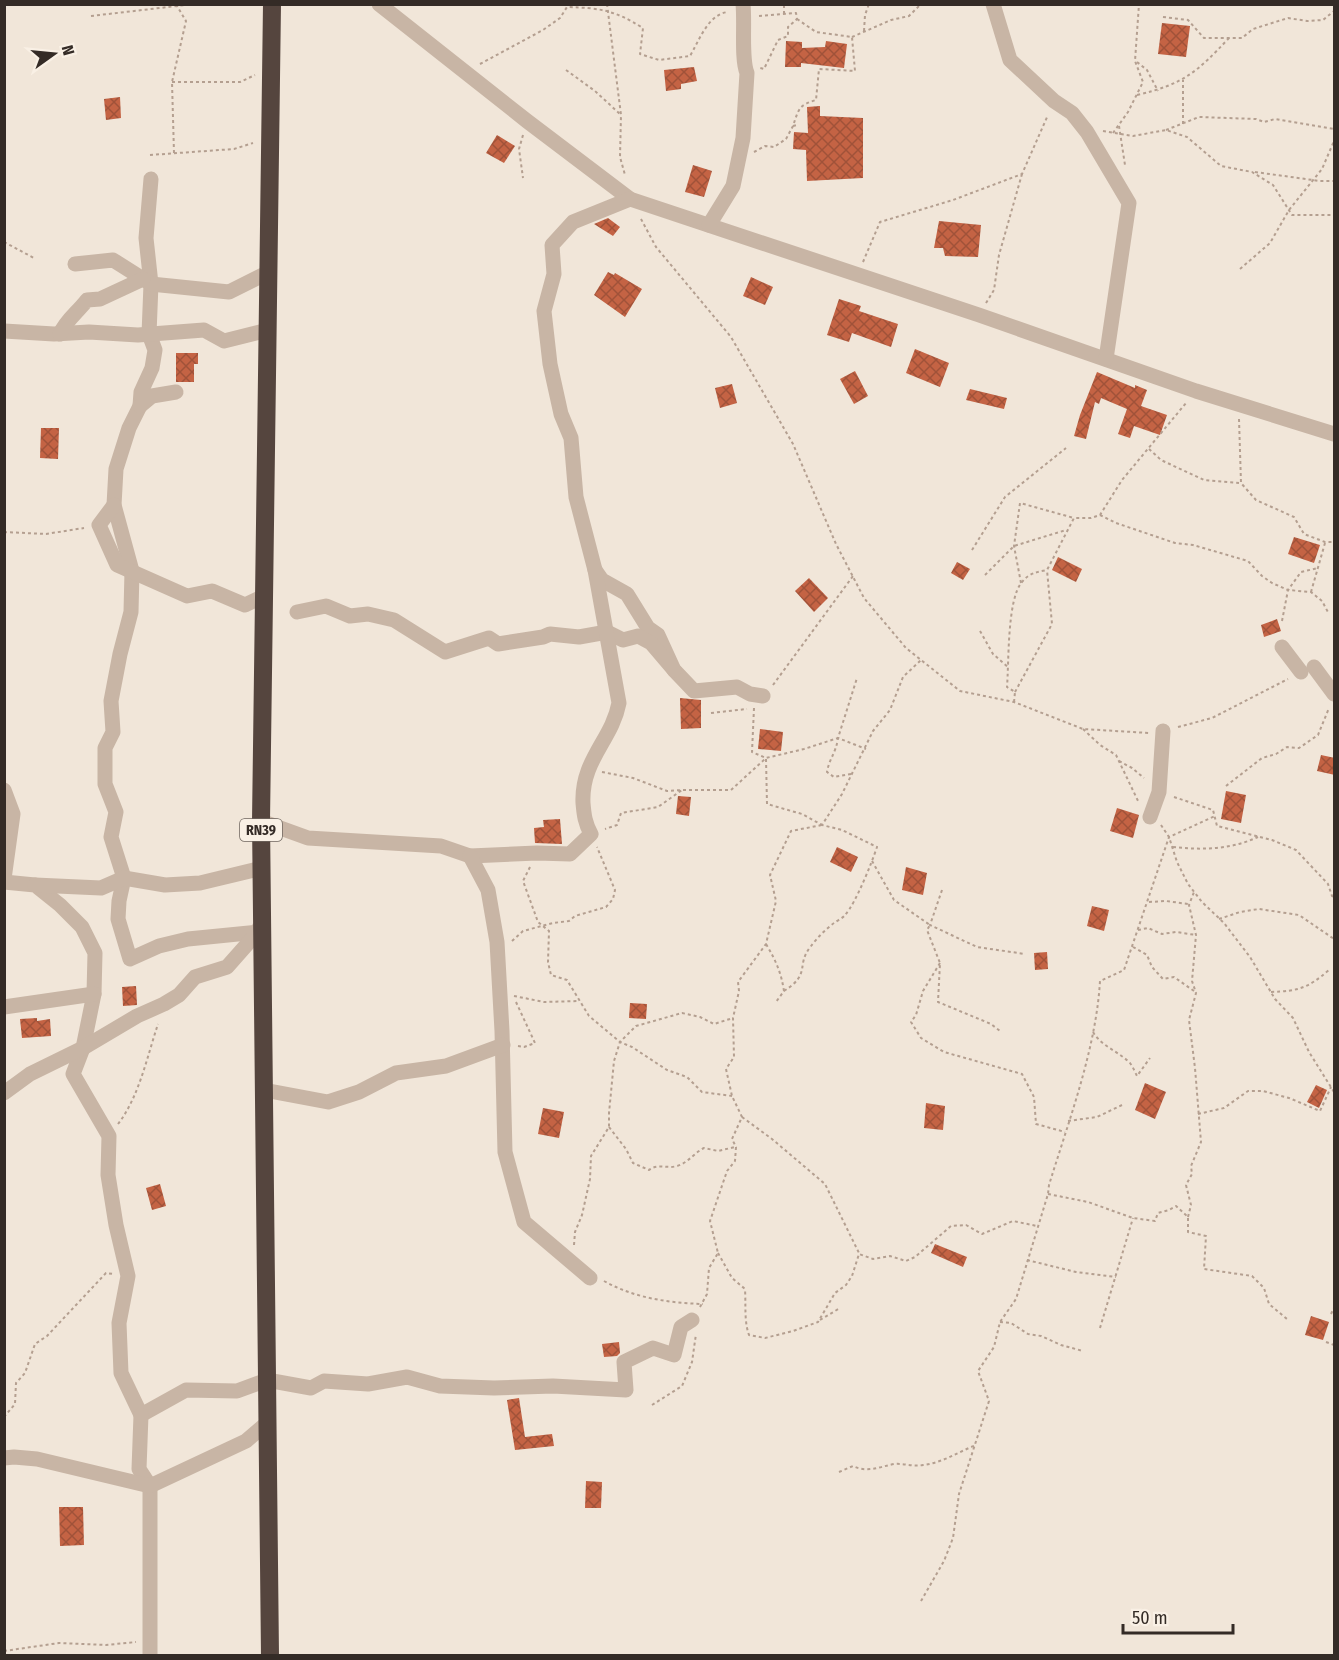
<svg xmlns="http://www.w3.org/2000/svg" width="1339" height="1660" font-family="'Fira Sans Condensed',sans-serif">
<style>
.building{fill:url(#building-cross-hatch)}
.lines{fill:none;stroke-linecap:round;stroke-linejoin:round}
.path{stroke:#b49f90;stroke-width:2;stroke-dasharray:3 3;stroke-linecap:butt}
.street{stroke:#c8b5a5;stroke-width:15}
.highway{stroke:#55453e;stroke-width:18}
.labels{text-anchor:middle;stroke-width:6;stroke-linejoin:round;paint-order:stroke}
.shield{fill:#f9f0e5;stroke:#6f665f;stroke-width:1.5}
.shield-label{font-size:14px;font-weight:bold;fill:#342b26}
</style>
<defs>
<pattern id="building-cross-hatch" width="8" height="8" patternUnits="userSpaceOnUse" patternTransform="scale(1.5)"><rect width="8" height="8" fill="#c46344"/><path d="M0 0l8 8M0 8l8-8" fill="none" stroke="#a05239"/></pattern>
</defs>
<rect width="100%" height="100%" fill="#f1e6d9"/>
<!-- building -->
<g class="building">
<path d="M1162 23 1190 26 1186 57 1158 54Z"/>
<path d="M786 41 802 42V48L825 47 826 41 847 44 844 68 801 63V67H785Z"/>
<path d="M694 67 697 81 681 84V89L666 91 664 70Z"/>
<path d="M120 97 121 118 106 120 104 99Z"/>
<path d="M820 106V116L863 118V178L807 181 806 150 793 149 794 132 808 133 807 107Z"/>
<path d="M497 135 515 146 504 163 486 153Z"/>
<path d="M693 165 712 171 704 197 685 192Z"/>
<path d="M608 218 620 227 613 236 594 224Z"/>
<path d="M939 221 981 225 978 257 945 256 943 248H934Z"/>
<path d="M608 272 614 275 615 273 642 289 625 317 594 295Z"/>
<path d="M751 277 773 287 765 305 743 296Z"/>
<path d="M839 299 861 306 859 311 898 324 891 347 852 333 849 342 827 335Z"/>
<path d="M915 349 949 363 940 387 906 373Z"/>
<path d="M176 353H198V364H194V382H176Z"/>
<path d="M855 371 868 396 854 404 840 379Z"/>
<path d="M1097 372 1135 388V385L1147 390 1141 406 1167 415 1160 435 1134 426 1130 438 1118 434 1127 409 1101 398 1099 404 1095 402 1086 439 1074 436 1080 415Z"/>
<path d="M732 384 737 403 720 408 715 388Z"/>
<path d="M970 389 1007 398 1004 409 966 400Z"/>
<path d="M41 428H59L58 459 40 458Z"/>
<path d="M1294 537 1320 545 1314 563 1288 554Z"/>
<path d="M1058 557 1082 569 1076 582 1052 570Z"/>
<path d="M957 562 970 569 963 580 951 573Z"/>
<path d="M809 578 828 598 814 612 795 591Z"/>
<path d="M1277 619 1281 631 1264 637 1261 625Z"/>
<path d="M680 698 701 700V728L681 729Z"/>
<path d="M760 729 783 732 781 751 758 749Z"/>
<path d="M1321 755 1335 758V775L1317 771Z"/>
<path d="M1226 791 1246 795 1241 823 1221 819Z"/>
<path d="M678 796 691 797 689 816 676 814Z"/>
<path d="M1117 808 1139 815 1133 838 1110 831Z"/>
<path d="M560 819 562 844 535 843 534 828 544 827 543 820Z"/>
<path d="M837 847 858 857 851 872 830 862Z"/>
<path d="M906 867 927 873 923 895 902 890Z"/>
<path d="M1092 906 1109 910 1104 931 1087 926Z"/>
<path d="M1047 952 1048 969 1035 970 1034 953Z"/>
<path d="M136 986 137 1005 123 1006 122 987Z"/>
<path d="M630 1003 647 1004 646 1019 629 1018Z"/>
<path d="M37 1018V1021L50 1019 51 1036 22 1038 20 1019Z"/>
<path d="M1145 1083 1166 1092 1155 1119 1135 1110Z"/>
<path d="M1316 1085 1327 1090 1319 1108 1307 1102Z"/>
<path d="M926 1103 945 1106 943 1130 924 1128Z"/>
<path d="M543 1108 564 1112 559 1138 538 1134Z"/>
<path d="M160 1184 166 1206 152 1210 146 1188Z"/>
<path d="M935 1244 967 1257 963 1267 931 1253Z"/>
<path d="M1311 1316 1329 1322 1323 1340 1305 1335Z"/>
<path d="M619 1342 620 1353 617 1356 604 1357 602 1344Z"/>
<path d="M519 1398 525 1437 552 1434 554 1446 515 1450 507 1400Z"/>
<path d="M586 1481 602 1482 601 1508H585Z"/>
<path d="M59 1507H83L84 1545 60 1546Z"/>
</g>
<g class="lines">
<!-- path -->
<g class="path">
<path d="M607 4 621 115 620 157 625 175"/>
<path d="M784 14V4"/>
<path d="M91 16 194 4"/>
<path d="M759 16 796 13 797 19 788 27V36L778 40 764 69 760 68"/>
<path d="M1163 17 1188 20 1204 38H1242L1253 29 1288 18 1307 21 1323 20 1334 11"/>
<path d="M797 19 816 32 852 37 855 71 819 69 816 100C799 105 799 108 793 126L797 125"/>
<path d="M864 31 865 15 869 4"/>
<path d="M852 37 891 20 909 16 921 4"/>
<path d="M1137 62 1147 70 1158 91"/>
<path d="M480 64 543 30 560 18 567 7C600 8 614 10 643 28L640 54 659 60 690 56C699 41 708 14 728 12"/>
<path d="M566 70 595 91 621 115"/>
<path d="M172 82H240L255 75"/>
<path d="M1137 95C1184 84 1197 72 1229 38"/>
<path d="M1183 124V80"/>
<path d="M1119 126 1125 165"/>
<path d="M1166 130 1199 117 1256 119 1264 122 1275 119 1334 129"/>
<path d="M1103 131 1133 136 1166 130 1187 137 1221 166 1252 172 1273 185 1292 215H1334"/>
<path d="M1113 133 1128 112 1143 82 1135 61 1139 4"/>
<path d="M523 135 519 149 523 178"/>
<path d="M754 152 765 146 774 147 786 139 793 126"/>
<path d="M174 153 172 82 186 21 177 6"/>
<path d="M150 155 234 149 253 143"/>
<path d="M1255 172 1320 181H1334"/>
<path d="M641 219 656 247 731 337 793 444 836 544 864 598 906 648 960 691 1014 702 1083 729 1149 733"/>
<path d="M4 242 34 258"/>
<path d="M863 262 880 222 953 200 1022 174 1048 115"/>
<path d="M1240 269 1270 243 1289 210 1322 169 1334 141"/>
<path d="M986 303 994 290 999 255 1022 174"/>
<path d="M1239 419 1241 483 1256 500 1294 517 1304 534 1325 542H1334"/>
<path d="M1149 449 1161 460 1204 480 1239 483"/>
<path d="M1100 515 1116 523 1175 543 1193 545 1248 561 1262 576 1272 583 1288 590 1311 592 1322 601 1329 614"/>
<path d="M4 532 46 534 84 528"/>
<path d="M972 550 1005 497 1066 448"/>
<path d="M985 575 1014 546 1066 530"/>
<path d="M1021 583 1014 546 1020 503 1074 518"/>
<path d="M1311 592 1325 543"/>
<path d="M1282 621 1288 590 1301 572 1318 568"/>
<path d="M980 631 993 654 1009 668"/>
<path d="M773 685 853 576"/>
<path d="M1015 692 1052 624 1047 570"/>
<path d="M1014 702 1015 692 1007 687C1009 662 1007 599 1022 582 1029 573 1037 572 1047 570L1074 518H1091L1100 515 1122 480 1186 403"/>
<path d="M754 708 752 752 766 758 804 749 838 738 857 678"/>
<path d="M711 713 747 709"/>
<path d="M1178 727 1212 718 1288 679"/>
<path d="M1083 729 1100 745 1116 755 1139 803"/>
<path d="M766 759 767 804 802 814 822 825"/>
<path d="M1119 761 1132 768 1144 778"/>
<path d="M602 772 633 778 667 791 682 790 658 807 621 813 617 825 605 829"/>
<path d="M851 774 834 777 827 772C829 759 836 753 838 738L866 749"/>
<path d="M1226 786 1262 758 1276 754 1287 747 1299 748 1318 735 1329 708"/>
<path d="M683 790H731L766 758"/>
<path d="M1174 797 1213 810 1217 826 1272 840 1296 850 1328 884 1332 896 1334 897"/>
<path d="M1161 825 1169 837 1177 862 1188 884 1202 902 1224 923 1250 957 1275 999 1293 1018 1309 1052 1334 1092"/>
<path d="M1173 847C1202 850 1230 850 1258 837"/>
<path d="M872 861 894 900 930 925 927 930 940 963 938 1002 991 1024 1000 1031"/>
<path d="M530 867 523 881 538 922 549 931 548 962 551 975 567 980 589 1016 620 1042 632 1047 667 1070 687 1077 702 1092 732 1096"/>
<path d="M942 890 930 925 977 947 1025 954"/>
<path d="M1149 902 1166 901 1188 904"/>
<path d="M1219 919 1240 912 1259 909 1299 915 1334 939"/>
<path d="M1138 930 1148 928 1162 934 1176 932 1196 935"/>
<path d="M512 941 523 931 553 923 569 921 575 916 606 907 613 899 615 890 597 847"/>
<path d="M766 944C776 961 781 972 784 991L776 1002"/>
<path d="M1133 947 1147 955 1152 967 1163 979 1174 977 1194 991"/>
<path d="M940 963 923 991 916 1015 911 1022 921 1038 944 1052 1022 1074 1034 1097 1036 1124 1065 1132"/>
<path d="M784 991C812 973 795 966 811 946 817 938 826 929 834 923 838 920 843 918 845 915 856 903 872 862 877 847L842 830 822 825 842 794 873 731 890 710 903 677 921 660"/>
<path d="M1271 992C1299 991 1308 988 1329 970"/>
<path d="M514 996 544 1002 579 1001"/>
<path d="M516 1002 535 1043 524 1047 518 1046"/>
<path d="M1093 1032C1101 1046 1118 1051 1130 1063 1133 1067 1135 1072 1137 1076L1150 1058"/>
<path d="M1198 1114 1224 1108 1248 1091H1263L1289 1098 1320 1111 1331 1087"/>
<path d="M742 1117 772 1139 825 1184 859 1253"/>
<path d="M1068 1121 1097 1117 1122 1105"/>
<path d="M118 1124C139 1097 147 1057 158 1024"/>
<path d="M609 1127 626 1149 633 1163 649 1170C658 1163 667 1169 677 1166 688 1163 694 1153 704 1148L718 1151 735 1147"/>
<path d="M1048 1194 1088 1202 1133 1218 1155 1221 1158 1213 1169 1210 1176 1206 1188 1217V1232L1206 1236 1204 1269 1252 1276 1264 1288 1269 1304 1287 1319"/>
<path d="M1188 1217 1191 1205 1186 1185 1192 1174 1191 1166 1201 1142 1195 1068 1189 1020 1196 993 1192 981 1196 935 1189 905 1194 892"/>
<path d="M574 1245 575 1232 582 1215 590 1179 591 1156 609 1127V1113L614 1061 620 1042 636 1026 682 1013 700 1017 714 1024 733 1018"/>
<path d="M718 1253 732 1278 745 1289C746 1306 744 1321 749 1335L765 1338 793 1331 818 1322 835 1293 846 1285 852 1276 859 1254 873 1259 890 1256 906 1261 915 1257 951 1226 966 1225 982 1234 1013 1221 1037 1226"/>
<path d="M1027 1260 1076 1272 1116 1277"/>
<path d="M604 1281C634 1298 669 1303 703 1304"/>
<path d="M700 1307 707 1294 709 1268 718 1253 710 1221 727 1171 735 1161 736 1147 732 1139 742 1117 732 1096 726 1069 734 1057 733 1018 739 991 738 982 766 944 776 901 770 875 791 831 822 825"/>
<path d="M1331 1314 1334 1308"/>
<path d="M820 1320 840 1308"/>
<path d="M1000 1322 1011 1323 1028 1334 1041 1336 1061 1345 1083 1351"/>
<path d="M1100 1328 1133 1218"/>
<path d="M1326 1342 1334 1345"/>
<path d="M652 1405 682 1386 692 1362 696 1334"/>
<path d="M4 1417 15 1404 16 1383 25 1373 35 1344 47 1336 106 1273 113 1274"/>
<path d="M839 1472 853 1466C867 1473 879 1467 894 1464 904 1463 913 1467 923 1465 942 1463 958 1452 976 1445"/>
<path d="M921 1601 944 1561 953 1538 959 1494 989 1401 978 1371 994 1347 1000 1322 1016 1299 1048 1194 1049 1185C1069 1120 1096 1049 1100 981L1124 970 1169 837 1215 816"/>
<path d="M4 1651 59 1643 106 1645 136 1642"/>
</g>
<!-- street -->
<g class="street">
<path d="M379 4 527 121 630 199 979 315 1196 391 1334 434"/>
<path d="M993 4 1010 60 1054 101 1072 113 1087 132 1129 203 1106 359"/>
<path d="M151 179 146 238 151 284 149 334 155 350 152 368 141 392 140 406 129 428 116 469 114 505 132 571 131 612 120 654 111 701 113 732 105 748V784L116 812 111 837 124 878 119 901 118 919 130 959 159 946 188 939 258 932"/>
<path d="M709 225 733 186 743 138 747 73C741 59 745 23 743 4"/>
<path d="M75 264 113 260 151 284 229 292 269 272"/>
<path d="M4 331 54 334 89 332 138 335 204 330 224 341 268 330"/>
<path d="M60 334C66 320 77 313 87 300L100 299 143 279"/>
<path d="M140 406 152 396 176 392"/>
<path d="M114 505 99 525 117 565 187 596 212 591 245 605 264 596"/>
<path d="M595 570 602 580 627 594 648 628 658 635 674 670 694 691 737 687 750 694 763 696"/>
<path d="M297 612 326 606 350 616 368 614 394 620 445 652 489 638 498 644 543 637 550 634 579 637 607 632 623 640 638 636 651 643 674 670"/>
<path d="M1282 647 1301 672"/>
<path d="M1314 667 1334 694"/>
<path d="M4 790 13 814 4 879"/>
<path d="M1150 817 1159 792 1163 731"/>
<path d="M261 821 308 838 441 846 470 856 537 853 570 854 591 834C585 823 584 815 583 803 581 760 612 740 619 703L595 570 576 497 571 438 561 414 550 364 544 311 554 274 552 245 573 222 630 199"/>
<path d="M470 856 488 890 497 942 502 1031 505 1152 524 1222 590 1278"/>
<path d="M4 882 35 885 60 905 82 927 95 953 94 994 83 1048 73 1074 109 1136 108 1175 116 1225 128 1276 119 1323 121 1373 141 1415 186 1390 237 1391 267 1380 311 1388 324 1381 368 1384 407 1377 440 1386 494 1388 553 1386 626 1390 624 1362 653 1348 674 1355 681 1327 692 1320"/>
<path d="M35 885 101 888 124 878 165 885 200 883 262 868"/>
<path d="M4 1007 94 994"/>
<path d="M264 1090 328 1102 359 1092 396 1073 446 1066 503 1045"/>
<path d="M4 1093 30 1074 83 1048 137 1016 164 1004 179 995 195 977 227 967 258 932 259 928"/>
<path d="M141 1415 139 1469 150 1486V1656"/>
<path d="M4 1458 14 1457 37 1459 150 1486 246 1441 267 1423"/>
</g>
<!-- highway -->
<path class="highway" d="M270 1656 261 821 272 4"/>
</g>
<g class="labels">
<!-- shield labels -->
<rect class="shield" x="240" y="819" width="42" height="22" rx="4.5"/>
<g class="shield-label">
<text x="261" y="835">RN39</text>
</g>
</g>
<!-- border -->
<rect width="1339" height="1660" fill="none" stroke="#342b26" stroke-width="12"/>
<!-- north arrow -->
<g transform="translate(54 54) rotate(75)" stroke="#f9f0e5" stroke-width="4.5" paint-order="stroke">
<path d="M0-4.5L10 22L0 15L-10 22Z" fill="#342b26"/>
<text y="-9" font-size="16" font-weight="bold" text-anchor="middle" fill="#342b26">N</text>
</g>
<!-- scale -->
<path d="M1123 1624v9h110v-9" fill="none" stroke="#342b26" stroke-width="3"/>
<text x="1132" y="1624" font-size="18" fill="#342b26" stroke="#f9f0e5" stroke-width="4.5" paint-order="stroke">50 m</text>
</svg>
